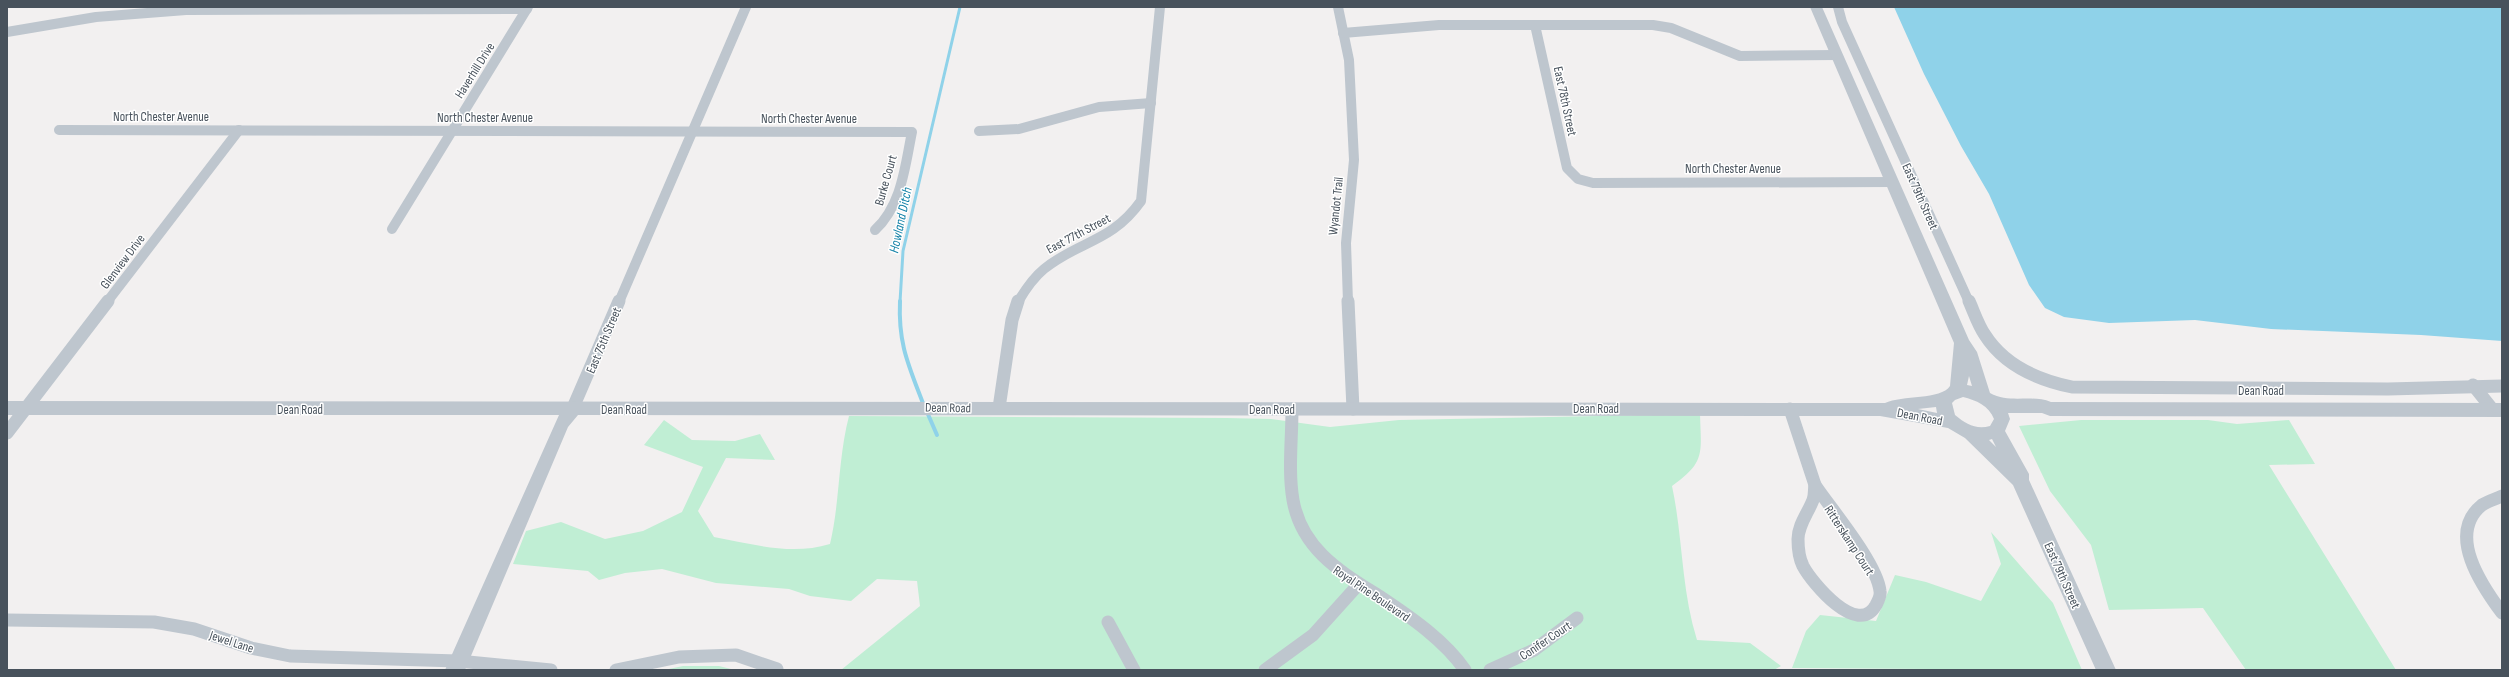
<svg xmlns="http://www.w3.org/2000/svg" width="2509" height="677" font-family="'Sofia Sans Condensed',sans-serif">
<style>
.green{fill:#c0eed4}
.water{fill:#8fd2e9}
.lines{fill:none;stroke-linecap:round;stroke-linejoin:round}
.stream-far1{stroke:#8fd2e9;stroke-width:3}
.stream{stroke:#8fd2e9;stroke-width:4}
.minor-far1{stroke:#bec6ce;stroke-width:10}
.minor{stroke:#bec6ce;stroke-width:13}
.tertiary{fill:#bec6ce;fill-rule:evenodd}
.labels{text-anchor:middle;stroke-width:3;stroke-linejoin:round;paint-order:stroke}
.street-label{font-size:13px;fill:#48525c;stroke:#fff}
.water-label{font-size:14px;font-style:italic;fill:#1280a6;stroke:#fff}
</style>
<rect width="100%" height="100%" fill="#f2f0f0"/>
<!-- green -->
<g class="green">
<path d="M1700 414C1701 453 1706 462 1672 486 1683 537 1681 589 1697 640L1750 643 1781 666 1774 670H841L920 606 917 581 877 579 851 601 810 596 789 589 716 583 662 569 625 573 599 580 588 571 513 564 526 531 561 522 605 539 643 531 682 512 703 467 644 445 664 420 692 440 735 441 760 434 775 460 726 458 698 511 714 537C753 544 791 556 830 544 840 502 838 458 849 416L1227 418 1271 419 1330 427 1399 420Z"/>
<path d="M2081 420H2208L2237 424 2289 420 2315 464 2269 465 2396 670H2246L2203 608 2109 610 2091 545 2050 491 2019 426Z"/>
<path d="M1991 532 2053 603 2082 670 1792 668 1806 631 1820 615 1876 621 1895 575 1926 582 1981 601 2001 564Z"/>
<path d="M683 666H719L735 670H664Z"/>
</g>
<!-- water -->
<path class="water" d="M1894 7H2502V341L2421 335 2271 329 2195 320 2109 323 2064 317 2045 308 2029 285 1989 194 1961 146 1924 74Z"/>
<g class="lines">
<!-- stream-far1 -->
<path class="stream-far1" d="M900 302 903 251 960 7"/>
<!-- stream -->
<g class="stream">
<path d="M900 301C898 345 909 366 924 406"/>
<path d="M927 412 937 435"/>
</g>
<!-- minor-far1 -->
<g class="minor-far1">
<path d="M1338 7 1349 60 1354 160 1346 243 1348 302"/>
<path d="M1838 7 1842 22 1969 302"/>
<path d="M1535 25 1567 168 1578 179 1593 183 1892 182"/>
<path d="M7 32 96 17 186 10 527 9"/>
<path d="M1343 33 1439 25H1653L1671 28 1740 56 1837 55"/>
<path d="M59 130 912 132C905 166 902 205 875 230"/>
<path d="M979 131 1019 129 1099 107 1151 103"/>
<path d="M392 229 528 7"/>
<path d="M107 302 239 130"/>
<path d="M619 302 746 7"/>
<path d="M1018 302C1025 290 1033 278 1044 269 1080 240 1111 243 1141 201L1160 7"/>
</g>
<!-- minor -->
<g class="minor">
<path d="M1348 301 1353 409"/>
<path d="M1969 301C1974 312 1978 325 1985 335 2004 365 2038 380 2072 387L2388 389 2502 386"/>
<path d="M2473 385 2493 410"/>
<path d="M999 408 1012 320 1018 301"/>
<path d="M1292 409C1292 439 1288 471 1293 500 1302 551 1343 573 1382 598 1412 618 1445 641 1465 670"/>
<path d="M1790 409 1815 485"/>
<path d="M572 410 619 301"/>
<path d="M7 433 108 301"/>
<path d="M1815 485C1831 509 1877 563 1880 591 1881 596 1878 601 1876 605 1858 638 1812 583 1803 566 1799 558 1798 548 1798 539 1798 525 1808 513 1813 500 1815 495 1814 490 1815 485Z"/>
<path d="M2502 496C2496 499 2488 501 2482 505 2446 534 2482 586 2502 613"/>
<path d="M7 620 154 622 194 629 251 648 290 656 458 661 551 670"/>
<path d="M1108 622 1134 670"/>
<path d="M616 670 679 657 736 655 777 669"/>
<path d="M1265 670 1313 635 1358 585"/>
<path d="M1490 670 1534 650 1577 618"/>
</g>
<!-- tertiary -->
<path class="tertiary" d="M1810 7H1822L1969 340 1977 352 1990 393C2010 404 2031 394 2051 402L2502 403V417L2050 416 2042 413H2008L2010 419 2005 431 2029 474V480L2116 670H2096L2013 485 1965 438 1948 428 1880 416 578 415 568 427 465 670H445L559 415H7V401L1885 403C1902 395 1941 400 1950 386L1954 343ZM1969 376 1972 386 1967 385ZM1963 397C1976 400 1989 406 1994 419L1990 426C1976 430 1966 424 1955 415L1952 403 1955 400ZM1936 407 1937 413 1918 409ZM1992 439 1996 447 1989 440Z"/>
</g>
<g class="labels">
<!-- street labels -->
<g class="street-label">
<text transform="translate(474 70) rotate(-58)" y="5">Haverhill Drive</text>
<text transform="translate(1566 101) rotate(78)" y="5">East 78th Street</text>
<text x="161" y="121">North Chester Avenue</text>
<text x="485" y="122">North Chester Avenue</text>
<text x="809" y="123">North Chester Avenue</text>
<text x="1733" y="173">North Chester Avenue</text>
<text transform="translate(885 180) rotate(-74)" y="5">Burke Court</text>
<text transform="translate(1921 196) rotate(66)" y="5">East 79th Street</text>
<text transform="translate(1335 206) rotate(-84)" y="5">Wyandot Trail</text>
<text transform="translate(1078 233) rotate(-28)" y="5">East 77th Street</text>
<text transform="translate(122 261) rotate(-53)" y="5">Glenview Drive</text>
<text transform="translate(603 340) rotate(-67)" y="5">East 75th Street</text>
<text x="2261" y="395">Dean Road</text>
<text transform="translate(948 407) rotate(1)" y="5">Dean Road</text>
<text x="1596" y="413">Dean Road</text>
<text x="300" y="414">Dean Road</text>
<text x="624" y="414">Dean Road</text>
<text x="1272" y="414">Dean Road</text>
<text transform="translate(1920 416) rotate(11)" y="5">Dean Road</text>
<text transform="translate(1850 540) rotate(57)" y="5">Ritterskamp Court</text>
<text transform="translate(2063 575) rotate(66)" y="5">East 79th Street</text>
<text transform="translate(1372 593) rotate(34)" y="5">Royal Pine Boulevard</text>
<text transform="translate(1545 640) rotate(-34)" y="5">Conifer Court</text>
<text transform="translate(232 641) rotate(18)" y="5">Jewel Lane</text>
</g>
<!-- water labels -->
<g class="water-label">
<text transform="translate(900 220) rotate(-78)" y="5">Howland Ditch</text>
</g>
</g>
<!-- border -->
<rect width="2509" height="677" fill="none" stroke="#48525c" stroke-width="16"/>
</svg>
